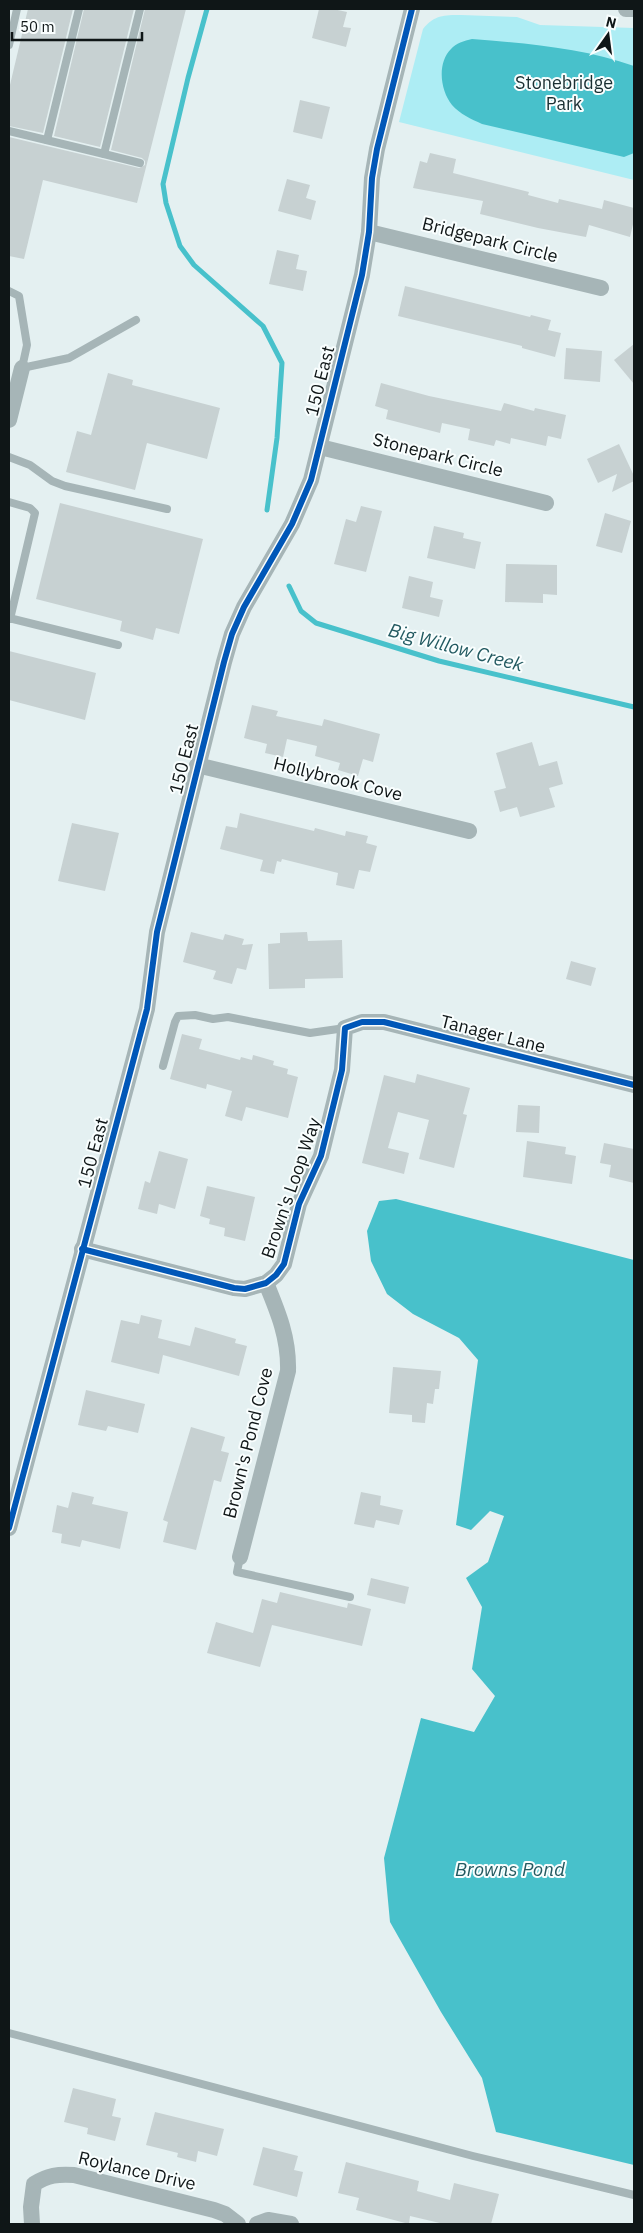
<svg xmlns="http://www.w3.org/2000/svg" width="643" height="2233" font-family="'IBM Plex Sans',sans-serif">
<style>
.green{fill:#adedf4}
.water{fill:#48c1cb}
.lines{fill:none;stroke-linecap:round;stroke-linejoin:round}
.stream{stroke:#48c1cb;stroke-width:5}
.building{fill:#c7d1d2}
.lane{stroke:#a6b5b7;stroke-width:8}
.street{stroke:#a6b5b7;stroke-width:16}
.cycleway-casing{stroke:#f9fefe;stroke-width:9}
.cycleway{stroke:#0057b8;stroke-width:6}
.labels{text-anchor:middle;stroke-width:4;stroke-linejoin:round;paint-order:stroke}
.park-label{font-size:18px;fill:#192f32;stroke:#f9fefe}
.street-label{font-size:18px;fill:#0f1617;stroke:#f9fefe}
.water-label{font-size:19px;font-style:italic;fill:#235a61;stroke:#f9fefe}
</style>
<rect width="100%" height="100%" fill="#e4f0f1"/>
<!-- green -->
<path class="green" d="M461 15 517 17 540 25 634 28V180L399 122 423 29C434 15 444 15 461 15Z"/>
<!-- water -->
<g class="water">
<path d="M472 39C525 43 584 48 634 66V153L624 157 482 124C471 119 460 114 452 105 440 90 437 63 451 49 456 43 464 41 472 39Z"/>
<path d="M396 1199 634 1260V2165L496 2132 482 2078 441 2012 390 1922 384 1858 421 1718 474 1732 495 1696 472 1669 482 1607 466 1578 488 1562 504 1516 490 1511 471 1530 456 1525 478 1360 459 1338 413 1314 387 1294 371 1261 367 1231 379 1201Z"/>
</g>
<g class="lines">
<!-- stream -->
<g class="stream">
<path d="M207 9 188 78 163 184 166 203 180 246 194 265 263 326 282 363 277 438 267 510"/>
<path d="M289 586 301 611 316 623 439 661 634 707"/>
</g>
</g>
<!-- building -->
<g class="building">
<path d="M28 9H73L43 133 9 126V89Z"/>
<path d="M84 9H134L100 147 54 136Z"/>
<path d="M145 9H186L137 203 43 180 24 259 9 256V137L139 168 145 165V161L142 158 111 150Z"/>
<path d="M319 9H333L347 12 343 27 351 28 346 47 312 38Z"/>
<path d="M300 100 330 107 322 139 293 132Z"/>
<path d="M430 153 456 159 453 173 529 192 528 195 558 203 559 199 602 209 604 200 634 208V220L630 237 589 225 586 237 538 228 480 214 483 201 413 188 420 161 427 163Z"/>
<path d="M287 179 310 185 306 198 316 201 311 220 278 211Z"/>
<path d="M277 250 299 255 296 269 307 271 303 291 269 284Z"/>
<path d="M405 286 530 317 531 315 551 320 548 330 561 333 555 357 522 348V346L398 316Z"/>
<path d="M634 344V384L614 360Z"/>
<path d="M566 348 602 351 600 382 564 379Z"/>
<path d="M108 373 133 380 132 385 220 408 207 459 147 443 135 490 66 472 77 431 91 435Z"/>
<path d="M381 383 429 396 501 411 504 403 534 411 535 408 566 415 561 439 548 436 546 446 511 438 510 444 496 440 494 446 468 440 470 429 442 423 440 433 386 419 388 410 375 406Z"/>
<path d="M619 444 634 476V481L612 492 617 474 598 483 587 459Z"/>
<path d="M60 503 203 539 179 634 156 628 153 640 120 631 122 621 36 599Z"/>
<path d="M361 506 382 511 366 572 334 564 346 519 356 522Z"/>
<path d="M605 513 631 521 622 553 596 546Z"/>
<path d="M434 526 464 533 463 538 481 542 475 569 427 558Z"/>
<path d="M506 564 557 565V595L543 594V603L505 602Z"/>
<path d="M409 576 433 582 430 597 443 600 439 617 402 608Z"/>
<path d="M9 651 96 673 85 720 9 700Z"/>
<path d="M252 705 278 711 276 716 322 726 324 719 380 734 373 762 363 759 358 776 338 770 340 763 315 756 317 746 287 739 283 757 265 753 267 744 244 738Z"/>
<path d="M532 742 539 766 557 761 563 784 549 788 555 807 520 817 517 807 500 812 494 791 506 788 496 753Z"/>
<path d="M240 813 314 831 315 828 345 836 346 831 368 836 366 843 377 846 370 872 359 870 354 889 336 885 338 873 282 859 281 862 277 861 274 874 260 871 263 860 220 849 226 826 237 828Z"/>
<path d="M72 823 119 833 105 891 58 881Z"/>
<path d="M191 932 223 940 225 934 244 939 242 945 253 944 246 970 237 968 232 984 213 979 216 971 183 962Z"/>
<path d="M307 932 308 941 342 940 343 978 305 979V988L269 989 268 944 280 943V933Z"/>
<path d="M571 961 596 968 591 986 566 979Z"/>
<path d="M182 1034 202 1039 199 1049 240 1060 241 1057 252 1060 253 1055 274 1061 273 1065 288 1069 287 1074 298 1077 288 1118 246 1107 242 1121 225 1116 232 1091 207 1084 206 1089 170 1079Z"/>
<path d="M417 1074 470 1088 463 1114 467 1115 454 1168 419 1159 429 1120 398 1112 388 1148 409 1153 404 1174 362 1163 384 1075 415 1083Z"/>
<path d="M518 1105 540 1106 539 1133 516 1132Z"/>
<path d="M527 1141 566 1147 565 1154 576 1156 572 1184 523 1177Z"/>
<path d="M604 1143 634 1149V1183L609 1177 611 1165 600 1163Z"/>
<path d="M159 1151 188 1159 175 1209 159 1204 157 1214 138 1209 145 1181 150 1183Z"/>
<path d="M207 1186 255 1197 245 1241 224 1236 225 1228 209 1224 210 1219 200 1216Z"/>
<path d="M141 1315 162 1320 158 1338 190 1346 195 1327 236 1339 235 1343 247 1346 239 1376 163 1355 159 1374 111 1362 121 1320 139 1324Z"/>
<path d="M393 1367 441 1371 439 1389H435L433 1404 427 1403 425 1423 412 1422V1415L389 1413Z"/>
<path d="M86 1390 145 1404 138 1433 108 1426 106 1431 78 1425Z"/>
<path d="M191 1427 225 1437 221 1451 229 1453 221 1482 214 1480 196 1550 163 1542 168 1522 163 1520Z"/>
<path d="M72 1492 94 1497 92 1504 128 1512 120 1549 82 1540 80 1547 61 1543 62 1534 52 1532 57 1505 68 1508Z"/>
<path d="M361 1492 381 1496 380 1505 403 1510 399 1525 376 1520 374 1528 354 1524Z"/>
<path d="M371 1578 409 1587 405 1604 367 1595Z"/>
<path d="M280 1592 347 1608 348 1603 371 1609 362 1646 272 1625 260 1667 207 1653 216 1622 253 1633 262 1599 277 1603Z"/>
<path d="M73 2088 116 2099 112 2116 121 2118 115 2141 87 2134 88 2128 64 2122Z"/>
<path d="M155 2112 224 2129 217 2156 198 2151 196 2162 177 2157 178 2153 146 2145Z"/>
<path d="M263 2147 298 2156 294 2170 303 2172 297 2197 253 2185Z"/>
<path d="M346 2162 419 2181 417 2191 450 2200 454 2183 499 2194 491 2224H444L410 2216 409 2224 356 2210 359 2198 338 2193Z"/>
</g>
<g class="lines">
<!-- lane -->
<g class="lane">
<path d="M9 45 17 9"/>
<path d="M9 131 104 154 140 9"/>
<path d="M47 140 79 9"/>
<path d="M104 154 140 163"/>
<path d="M9 291 19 296 27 345 22 368 69 358 136 320"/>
<path d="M9 457 30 465 52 481 65 486 167 509"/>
<path d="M9 502 30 508 35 513 10 619"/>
<path d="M9 618 118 645"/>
<path d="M163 1066 175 1022 178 1016 195 1015 213 1019 228 1017 310 1033 345 1028"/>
<path d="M240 1557 237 1572 350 1597"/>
<path d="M9 2033 473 2156 634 2195"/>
</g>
<!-- street -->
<g class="street">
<path d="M626 9H634"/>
<path d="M369 232 601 288"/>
<path d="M9 420 22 368"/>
<path d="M320 447 546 503"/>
<path d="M197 765 469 831"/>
<path d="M82 1249 234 1288 245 1289 266 1283 276 1275 284 1264 299 1204 321 1156 342 1070 345 1028 362 1022H384L634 1085"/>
<path d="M9 1528 147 1009 157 932 224 662 232 634 244 607 292 524 311 480 362 275 369 232 372 178 377 149 412 9"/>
<path d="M240 1557 288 1371C289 1338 278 1312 266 1283"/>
<path d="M32 2224 31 2207 34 2184C48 2175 58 2174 74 2175L214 2210 225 2214 238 2224"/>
<path d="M257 2224 268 2220 291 2224"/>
</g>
<defs>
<g id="cycleway">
<path d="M82 1249 234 1288 245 1289 266 1283 276 1275 284 1264 299 1204 321 1156 342 1070 345 1028 362 1022H384L634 1085"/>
<path d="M9 1528 147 1009 157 932 224 662 232 634 244 607 292 524 311 480 362 275 369 232 372 178 377 149 412 9"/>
</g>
</defs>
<!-- cycleway casing -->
<use href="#cycleway" class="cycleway-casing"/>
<!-- cycleway -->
<use href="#cycleway" class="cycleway"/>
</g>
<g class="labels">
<!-- park labels -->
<g class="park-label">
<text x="564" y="89">Stonebridge<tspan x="564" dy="21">Park</tspan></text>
</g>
<!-- street labels -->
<g class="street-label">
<text transform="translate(490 240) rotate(14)" y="6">Bridgepark Circle</text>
<text transform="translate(320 381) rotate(-76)" y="6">150 East</text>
<text transform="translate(438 455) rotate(14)" y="6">Stonepark Circle</text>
<text transform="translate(184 759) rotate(-76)" y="6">150 East</text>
<text transform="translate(338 779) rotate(14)" y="6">Hollybrook Cove</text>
<text transform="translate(493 1034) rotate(14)" y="6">Tanager Lane</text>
<text transform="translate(93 1153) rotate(-75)" y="6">150 East</text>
<text transform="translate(291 1188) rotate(-71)" y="6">Brown's Loop Way</text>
<text transform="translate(248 1443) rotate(-76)" y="6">Brown's Pond Cove</text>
<text transform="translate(137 2171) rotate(13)" y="6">Roylance Drive</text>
</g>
<!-- water labels -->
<g class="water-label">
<text transform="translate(456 647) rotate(15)" y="7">Big Willow Creek</text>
<text x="510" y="1876">Browns Pond</text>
</g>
</g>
<!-- border -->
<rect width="643" height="2233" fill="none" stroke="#0f1617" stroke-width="20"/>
<!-- north arrow -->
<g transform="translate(608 35) rotate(14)" stroke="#f9fefe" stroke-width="4" paint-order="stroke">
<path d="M0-4L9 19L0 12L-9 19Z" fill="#0f1617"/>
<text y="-8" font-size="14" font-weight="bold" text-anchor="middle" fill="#0f1617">N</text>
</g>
<!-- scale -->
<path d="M12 32v8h130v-8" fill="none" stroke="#0f1617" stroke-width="2.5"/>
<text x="20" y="32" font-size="15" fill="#0f1617" stroke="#f9fefe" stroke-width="4" paint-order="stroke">50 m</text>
</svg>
